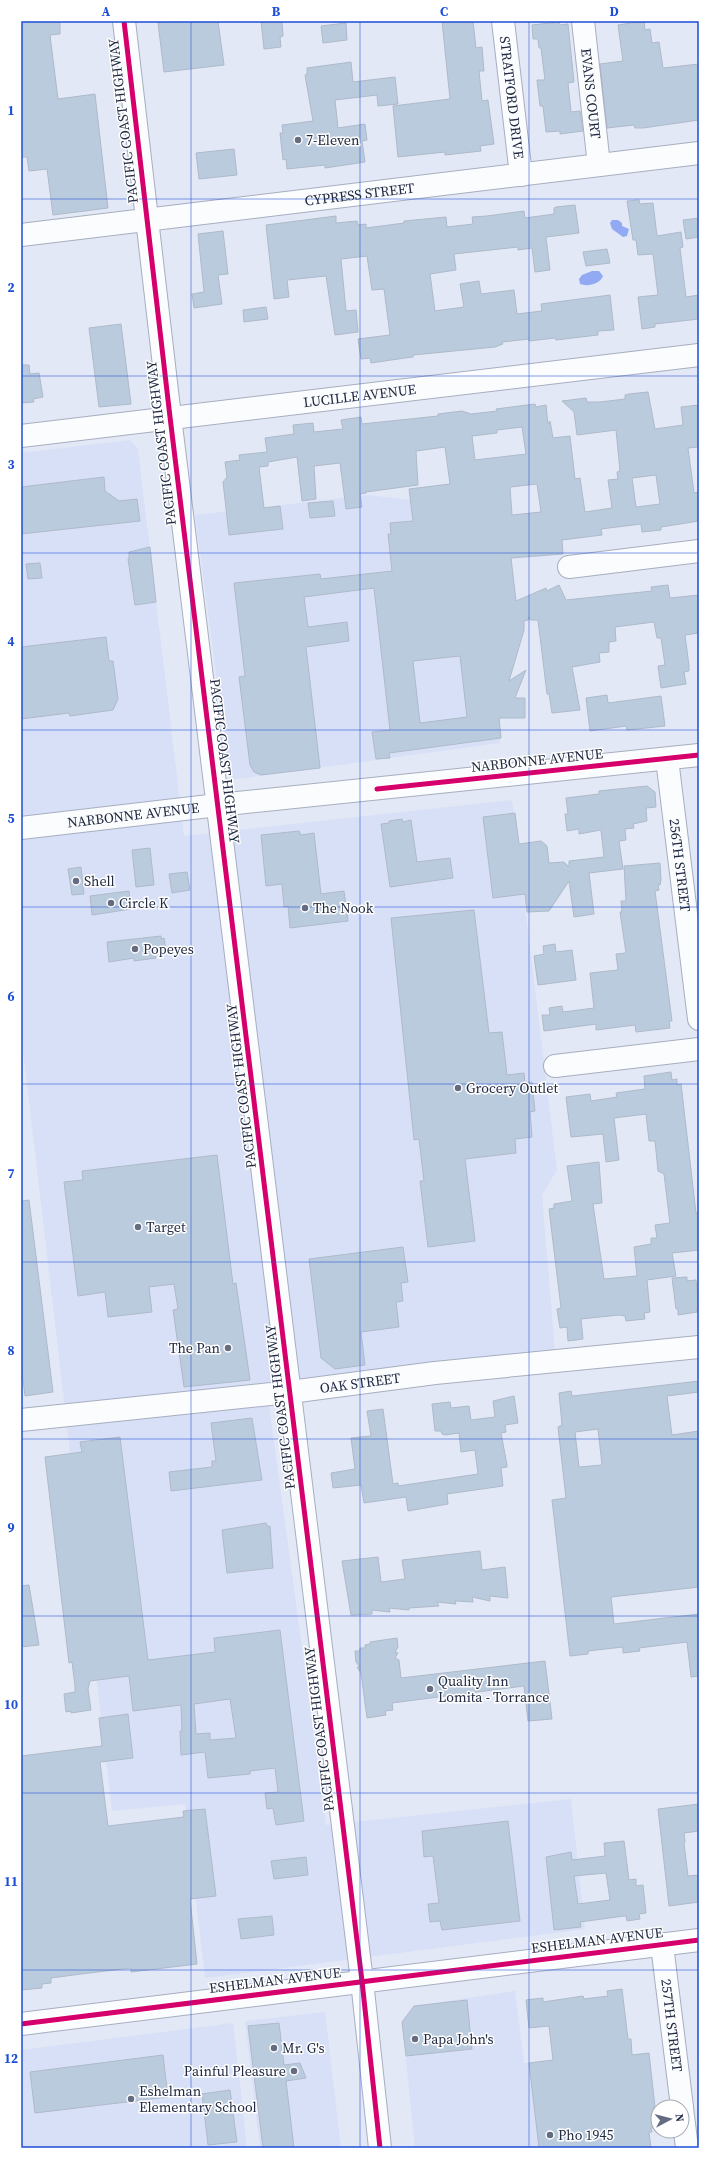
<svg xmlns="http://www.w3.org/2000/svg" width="720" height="2169" font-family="'Source Serif 4',serif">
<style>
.built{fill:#d8e0f7}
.water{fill:#92aaf3}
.building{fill:#bbcbde;stroke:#aebaca;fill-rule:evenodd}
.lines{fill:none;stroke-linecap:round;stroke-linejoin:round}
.minor-casing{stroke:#a7aec0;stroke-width:24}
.major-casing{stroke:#a7aec0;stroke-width:24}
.highway-casing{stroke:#a7aec0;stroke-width:24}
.minor{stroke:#fbfcfe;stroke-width:22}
.major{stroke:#fbfcfe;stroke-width:22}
.highway{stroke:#fbfcfe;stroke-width:22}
.cycleway-casing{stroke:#fff;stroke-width:8}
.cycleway{stroke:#d6006c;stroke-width:5}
.grid{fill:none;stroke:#1d4ed8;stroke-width:1;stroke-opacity:0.55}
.poi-dot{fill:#656c81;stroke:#fff;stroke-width:1.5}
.labels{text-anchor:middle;stroke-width:3;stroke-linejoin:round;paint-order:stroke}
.street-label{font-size:14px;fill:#212a42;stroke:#fff}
.poi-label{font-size:14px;fill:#212a42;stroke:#fff;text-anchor:start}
.neatline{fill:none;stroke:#1d4ed8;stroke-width:1.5}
.grid-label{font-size:13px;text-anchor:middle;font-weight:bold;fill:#1d4ed8}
</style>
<rect width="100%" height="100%" fill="#e2e8f6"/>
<!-- built -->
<g class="built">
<path d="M130 440 138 449 184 836 512 800 557 1170 542 1195 555 1352 266 1382 326 1825 571 1799 585 1929 205 1978 185 1804 112 1811 21 1033V453Z"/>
<path d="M368 495 472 507 500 743 230 780 195 515Z"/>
<path d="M515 1991 524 2063H529L584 2148H415L402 2022 414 2006Z"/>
<path d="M325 2012 341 2148H260L245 2021Z"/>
<path d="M233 2023 247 2148H21V2050Z"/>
</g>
<!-- water -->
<g class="water">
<path d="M612 220H618L622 223V226L629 229 627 236 623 237 612 229 610 223Z"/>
<path d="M592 271H599L603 276C600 284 588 287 580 284L579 279 582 275Z"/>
</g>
<!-- building -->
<g class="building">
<path d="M21 21H60V34L50 35 58 99 95 94 108 208 53 215 47 169 29 171 27 157H21Z"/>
<path d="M171 21H218L224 65 164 72 158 23Z"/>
<path d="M261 21H282L283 36 280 37 281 47 264 49Z"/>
<path d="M442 21H473L476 48 482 47 484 71H479L482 101 488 100 494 144 480 146 481 151 445 155V152L398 157 393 106 450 99Z"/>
<path d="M644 21 645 30 650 29 652 43 659 42 663 68 699 64V120L643 128H635L634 125 607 128 600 64 623 61 618 25Z"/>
<path d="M559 22 560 25 568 24 574 82 568 83 571 112 580 111 583 131 560 134V131L546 132 543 106H540L537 80H545L541 48H539L538 39H533L532 25Z"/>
<path d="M346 23 347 40 323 43 321 26Z"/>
<path d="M351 62 353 82 395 77 398 104 378 106 377 95 335 100 338 128 365 124 367 140 362 141 365 162 325 168V165L287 169 286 159 283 160 280 133H283L282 125 313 121 305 75 307 74V68Z"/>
<path d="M234 149 237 175 199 179 196 153Z"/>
<path d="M639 200 640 204 653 203 657 236 681 232 683 247 680 248 686 297 699 295V319L655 324V327L642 329 638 297 658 295 653 254 638 255 636 240H633L627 201Z"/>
<path d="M575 205 579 233 546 237 550 270 535 272 532 248 518 250V247L454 254 456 270 430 274 435 311 464 307 460 284 479 281 481 294 514 290 517 314 542 311 541 304 610 295 614 330 598 331V335L556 340 555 338 529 341V339L502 342 503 344 495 347 413 355V357L405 358 371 363 370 358 361 359 358 339 390 335 384 289 372 290 367 256 341 259 346 311 356 310 358 332 335 335 326 276 287 280 289 297 274 299 266 225 336 216V223L357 221 358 225 366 224V228L404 223V221L446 217 447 227 473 224 472 217 487 216 524 211 525 218 554 214V208L556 207Z"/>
<path d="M699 218V237L686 239 683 220Z"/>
<path d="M223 231 228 274 218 275 222 304 194 308 192 294 204 292 198 234Z"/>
<path d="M607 249 610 263 586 266 583 252Z"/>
<path d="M266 307 268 319 244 322 243 310Z"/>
<path d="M121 324 131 404 99 407 89 328Z"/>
<path d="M21 365H29L30 374 39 373 43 397 33 399 34 402 21 403Z"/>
<path d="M648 392 655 429 683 425 681 407 699 405V447L688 448 694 493 699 492V521L661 527V530L642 532 641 524 601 529 602 535 562 540 563 554 511 558 516 601 546 588 547 591 559 585 566 600 652 591 651 587 668 585 670 598 699 595V633L685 635 689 666V671L684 672 686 684 661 688 658 666 665 665 661 638H657L654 622 615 627 616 641 609 642V652L599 653 600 662 572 667 580 710 552 713 549 694H547L538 620H530L529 617 528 620 524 621V630L509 681 526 670 515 698H525V718H499L501 738 389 753 390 758 376 759 372 732 390 730 374 588 304 597 308 627 347 622 349 641 306 647 320 768 261 775 254 772 250 765 239 677 245 676 234 583 320 574 321 579 392 571 388 534H391L390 523 413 521 409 489 450 484 445 447 416 451 418 485 366 492V493L360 494 362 507 346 509 340 463 314 466 316 499 302 501 297 457 268 462V466L259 467 264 508 280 506 283 529 229 535 223 482 227 477 225 462 240 460 239 455 267 452 265 438 294 434 293 425 313 423 314 432 343 429 341 420 361 417 362 424 438 416V414L462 411 471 414 497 411 496 409 535 404 536 407 546 405 548 424 550 421 553 438 570 436 575 479 580 478 585 512 612 508 608 480 618 479 617 472 620 471 616 430 577 435 574 412 562 401 586 398 587 402H600L625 399V395L629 394ZM522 427 526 454 475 460 472 436 497 433V430ZM656 475 660 504 636 507 632 478ZM537 484 541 512 512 515 510 487ZM460 656 467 717 420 723 413 661Z"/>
<path d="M104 477 105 491 119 501 137 499 140 521 21 534V487Z"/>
<path d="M333 501 335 516 310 518 308 503Z"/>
<path d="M150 547 156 602 135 605 128 559H129V552Z"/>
<path d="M40 563 42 578 28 579 26 564Z"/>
<path d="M106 637 109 661H113L118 699 113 710 70 716 69 713 21 719V647Z"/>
<path d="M607 695 608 703 661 696 665 726 627 730 626 726 590 731 586 698Z"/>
<path d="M647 786 655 792 656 807 646 808 647 821 633 824 634 828 625 829 626 840 619 841 623 869 589 873 594 914 574 917 569 881 549 911 527 912 525 894 493 898 483 817 515 813 519 844 541 841 547 846 549 863 564 862 569 867V861L604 857 601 830 579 834V829L567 831 565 814H568L566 798 599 794V791Z"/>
<path d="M402 819 403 822 411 820 417 862 450 858 453 878 390 887 381 824 389 823V821Z"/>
<path d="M299 831 301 835 314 833 321 894 344 891 348 921 290 928 288 906 284 907 282 884 266 886 261 835Z"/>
<path d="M150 848 154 885 136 887 132 850Z"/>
<path d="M660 863 661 880 660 885H658L659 890 655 891 672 1021H669L670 1028 636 1032 635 1025 596 1030V1024L544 1031 542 1015H550L549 1008 562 1006 563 1012 594 1008 590 973 618 970 616 954 626 953 620 912H622L621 901H626L624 866Z"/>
<path d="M81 867 84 894 72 895 68 869Z"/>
<path d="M187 872 190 890 172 893 169 874Z"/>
<path d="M129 891 131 909 92 915 90 896Z"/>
<path d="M474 910 489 1033 502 1032 507 1075 524 1073 525 1083 532 1082 535 1111 530 1112 532 1137 515 1139 516 1153 465 1159 475 1241 428 1247 420 1181H424L419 1139 414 1140 391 918Z"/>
<path d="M161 936V939L164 938 166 951H164V954L155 955 156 958 134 961V958L109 962 107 942Z"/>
<path d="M555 944 556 952 572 950 576 980 538 985 534 956 544 954 543 946Z"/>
<path d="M671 1072 672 1080 677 1079V1085L681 1084 696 1213 699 1212V1250L672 1253 676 1276 647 1280 650 1312 644 1313 645 1319 626 1321 625 1316 619 1315 581 1319 583 1339 568 1341 567 1327 560 1328 557 1309 561 1308 549 1209 554 1208V1204L572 1201 567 1166 599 1162 602 1203 593 1204 604 1279 637 1276 634 1247 651 1244V1238H657L655 1225 670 1223 664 1174 658 1171 655 1141H649L646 1114 614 1118 619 1160 606 1162 603 1134 571 1137 566 1097 590 1094 591 1101 617 1097 616 1093 645 1089 644 1076Z"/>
<path d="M217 1155 233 1284 236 1283 250 1380 184 1387 173 1310 178 1309 174 1284 149 1287 152 1312 108 1317 105 1292 78 1296 64 1182 83 1180 82 1171Z"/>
<path d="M29 1200 53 1392 25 1396 21 1364V1201Z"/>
<path d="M403 1247 408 1282 401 1283 403 1301 396 1302 399 1327 361 1332 365 1365 335 1369 321 1358 309 1259Z"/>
<path d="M687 1277V1281L696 1280 699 1307H697V1312L678 1315V1309H676L672 1278Z"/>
<path d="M699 1381V1392L667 1396 672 1435 699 1431V1587L611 1597 614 1624 699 1614V1676L691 1677 687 1642 639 1648 640 1651 623 1653V1647L588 1651V1654L570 1656 552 1500 566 1498 558 1427 562 1425 559 1393 571 1391 572 1396 581 1395ZM598 1429 602 1465 579 1467 575 1432Z"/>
<path d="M514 1396 518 1423 505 1425 506 1432 501 1433 507 1465V1467L501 1468 503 1486 447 1494 448 1504 408 1511 406 1497 364 1503 361 1485 333 1488 331 1473 355 1469 351 1438 371 1436 367 1411 383 1409 393 1484 398 1483V1486L478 1474 475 1450 461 1452 459 1433 445 1435 442 1434 441 1431H435L432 1404 450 1402 451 1408 469 1406 471 1420 495 1417 493 1401Z"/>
<path d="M252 1418 262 1480 171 1491 169 1472 212 1467V1461H216L211 1423Z"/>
<path d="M120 1437 148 1660 215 1652 214 1638 280 1630 304 1821 276 1825 273 1808 267 1809 265 1793 278 1792 275 1768 250 1771V1774L208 1778 205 1752 181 1755 180 1731H182L181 1705 133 1711 129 1676 90 1681 88 1689 91 1710 71 1713V1711L66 1712 64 1694 75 1692V1686L72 1662 69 1663 45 1457 82 1452 80 1442ZM230 1699 236 1738 210 1740V1733L196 1734 194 1704Z"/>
<path d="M266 1523 268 1527 270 1526 273 1568 227 1573 222 1530Z"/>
<path d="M480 1551 482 1570 505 1567 508 1598 490 1596V1601L472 1597 473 1602 455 1601 456 1604 437 1602 439 1606 409 1608V1610L389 1608 390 1612 372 1610V1614L351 1615 342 1561 378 1557 381 1582 405 1579 402 1560Z"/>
<path d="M29 1585 39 1645 21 1647V1586Z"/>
<path d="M397 1638 398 1647 395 1652 398 1653 395 1658 399 1660 401 1678 545 1661 552 1719 528 1721 524 1686 392 1703 393 1710 385 1711 386 1715 367 1718 361 1673 357 1667H360L356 1662 355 1651H360V1648H365V1645L370 1644V1642Z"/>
<path d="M128 1714 133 1758 100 1762 108 1826 184 1817 183 1811 205 1809 216 1896 190 1899 197 1964 131 1972V1968L81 1974 51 1978V1983L42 1984V1988L21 1990V1756L102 1746 99 1718Z"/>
<path d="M699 1804V1831L684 1833 685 1842 684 1843 688 1876 699 1875V1902L669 1906 658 1809Z"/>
<path d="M508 1821 520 1921 442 1930 440 1921 430 1922 428 1904 439 1903 433 1856 424 1857 422 1831Z"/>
<path d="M624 1841 629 1880 636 1879V1886L643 1885 646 1913 639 1914 640 1919 627 1921 626 1916H624L580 1922 581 1927 554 1930 546 1857 571 1852 572 1860 605 1856 604 1843ZM606 1873 610 1900 578 1904 574 1876Z"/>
<path d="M306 1857 308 1875 274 1879 271 1861Z"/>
<path d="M272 1916 274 1935 241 1939 238 1919Z"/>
<path d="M622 1989 628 2039H631L632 2055 649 2053 655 2107 653 2108 656 2127 651 2128 652 2132H649L651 2148H539L529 2063 553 2060 549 2026 529 2028 526 2000 543 1998V2002L583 1996 584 1999 608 1996 607 1991Z"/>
<path d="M467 2000 472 2049 406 2056 402 2022 414 2006Z"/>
<path d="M279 2023 284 2065 300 2063 306 2078 286 2081 294 2148H263L248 2026Z"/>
<path d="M163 2055 168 2097 35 2113 30 2072Z"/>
<path d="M230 2090 237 2142 208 2145 202 2094Z"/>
</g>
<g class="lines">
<defs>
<g id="minor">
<path id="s1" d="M503 21 521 175"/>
<path id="s2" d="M583 21 599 165"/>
<path id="s3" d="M21 235 699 153"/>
<path id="s4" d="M21 436 699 355"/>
<path d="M569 567 699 551"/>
<path id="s5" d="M667 759 699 1019"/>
<path d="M555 1066 699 1049"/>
<path id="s6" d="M21 1420 290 1392 435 1373 699 1347"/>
<path id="s7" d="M662 1945 682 2107"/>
<path d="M21 2024 699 1940"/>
<path d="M682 2108 687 2148"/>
</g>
<g id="major">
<path id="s8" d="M21 828 218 805 699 755"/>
</g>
<path id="highway" d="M124 21 170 417 362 1981 380 2148"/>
</defs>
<!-- minor casing -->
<use href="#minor" class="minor-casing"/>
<!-- major casing -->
<use href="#major" class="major-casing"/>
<!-- highway casing -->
<use href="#highway" class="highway-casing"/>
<!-- minor -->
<use href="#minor" class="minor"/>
<!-- major -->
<use href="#major" class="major"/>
<!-- highway -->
<use href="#highway" class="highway"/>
<defs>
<g id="cycleway">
<path d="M124 21 170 417 362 1981 380 2148"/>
<path d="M377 789 699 755"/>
<path d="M21 2024 699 1940"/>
</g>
</defs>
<!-- cycleway casing -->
<use href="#cycleway" class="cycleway-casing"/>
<!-- cycleway -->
<use href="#cycleway" class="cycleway"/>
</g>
<!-- grid -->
<path class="grid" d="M191 21V2148M360 21V2148M529 21V2148M21 199H699M21 376H699M21 553H699M21 730H699M21 907H699M21 1084H699M21 1262H699M21 1439H699M21 1616H699M21 1793H699M21 1970H699"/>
<!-- markers -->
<g class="poi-dot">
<circle cx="298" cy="140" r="4"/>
<circle cx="76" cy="881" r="4"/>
<circle cx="111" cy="903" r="4"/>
<circle cx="305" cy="908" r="4"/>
<circle cx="135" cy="949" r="4"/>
<circle cx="458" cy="1088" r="4"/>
<circle cx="138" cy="1227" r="4"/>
<circle cx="228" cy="1348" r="4"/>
<circle cx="430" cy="1689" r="4"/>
<circle cx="415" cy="2039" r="4"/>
<circle cx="274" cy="2048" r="4"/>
<circle cx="294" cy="2071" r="4"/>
<circle cx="131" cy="2099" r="4"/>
<circle cx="550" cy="2135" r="4"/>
</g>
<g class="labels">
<!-- street labels -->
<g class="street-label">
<text dy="5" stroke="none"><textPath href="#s2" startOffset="73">EVANS COURT</textPath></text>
<text dy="5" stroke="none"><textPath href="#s1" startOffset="77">STRATFORD DRIVE</textPath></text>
<text transform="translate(123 121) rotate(-97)" y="5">PACIFIC COAST HIGHWAY</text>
<text dy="5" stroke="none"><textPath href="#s3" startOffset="341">CYPRESS STREET</textPath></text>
<text dy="5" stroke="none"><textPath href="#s4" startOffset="341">LUCILLE AVENUE</textPath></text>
<text transform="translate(161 443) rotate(-97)" y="5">PACIFIC COAST HIGHWAY</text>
<text transform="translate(537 760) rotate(-6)" y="5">NARBONNE AVENUE</text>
<text transform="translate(225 761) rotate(83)" y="5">PACIFIC COAST HIGHWAY</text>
<text dy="5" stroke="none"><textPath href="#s8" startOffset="113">NARBONNE AVENUE</textPath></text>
<text dy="5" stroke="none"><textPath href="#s5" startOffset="107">256TH STREET</textPath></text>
<text transform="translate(241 1086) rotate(-97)" y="5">PACIFIC COAST HIGHWAY</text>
<text dy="5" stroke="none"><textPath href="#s6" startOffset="341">OAK STREET</textPath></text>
<text transform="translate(280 1407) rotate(-97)" y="5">PACIFIC COAST HIGHWAY</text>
<text transform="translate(319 1729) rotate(-97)" y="5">PACIFIC COAST HIGHWAY</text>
<text transform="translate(597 1940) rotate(-7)" y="5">ESHELMAN AVENUE</text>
<text transform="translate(275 1980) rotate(-7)" y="5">ESHELMAN AVENUE</text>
<text dy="5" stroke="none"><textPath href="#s7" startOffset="81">257TH STREET</textPath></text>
</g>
<!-- poi labels -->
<g class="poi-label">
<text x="306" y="145">7-Eleven</text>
<text x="84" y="886">Shell</text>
<text x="119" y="908">Circle K</text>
<text x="313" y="913">The Nook</text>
<text x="143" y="954">Popeyes</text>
<text x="466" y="1093">Grocery Outlet</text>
<text x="146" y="1232">Target</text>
<text x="220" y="1353" text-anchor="end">The Pan</text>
<text x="438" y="1686">Quality Inn<tspan x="438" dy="16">Lomita - Torrance</tspan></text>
<text x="423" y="2044">Papa John's</text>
<text x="282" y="2053">Mr. G's</text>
<text x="286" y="2076" text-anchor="end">Painful Pleasure</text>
<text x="139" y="2096">Eshelman<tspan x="139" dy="16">Elementary School</tspan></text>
<text x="558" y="2140">Pho 1945</text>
</g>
</g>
<!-- border -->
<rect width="720" height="2169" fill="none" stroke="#ffffff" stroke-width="44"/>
<!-- north arrow -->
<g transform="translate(670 2119) rotate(83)"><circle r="19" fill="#ffffff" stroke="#a6aab3"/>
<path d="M0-3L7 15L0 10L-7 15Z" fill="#656c81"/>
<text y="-6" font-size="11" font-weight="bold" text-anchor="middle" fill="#212a42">N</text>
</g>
<rect x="22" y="22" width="676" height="2125" class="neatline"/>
<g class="grid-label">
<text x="106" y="16">A</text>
<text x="276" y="16">B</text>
<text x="444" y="16">C</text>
<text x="614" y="16">D</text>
<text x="11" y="115">1</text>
<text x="11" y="292">2</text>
<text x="11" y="469">3</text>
<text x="11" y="646">4</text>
<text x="11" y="823">5</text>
<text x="11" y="1001">6</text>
<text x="11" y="1178">7</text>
<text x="11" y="1355">8</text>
<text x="11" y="1532">9</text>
<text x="11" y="1709">10</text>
<text x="11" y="1886">11</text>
<text x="11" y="2063">12</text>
</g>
</svg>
